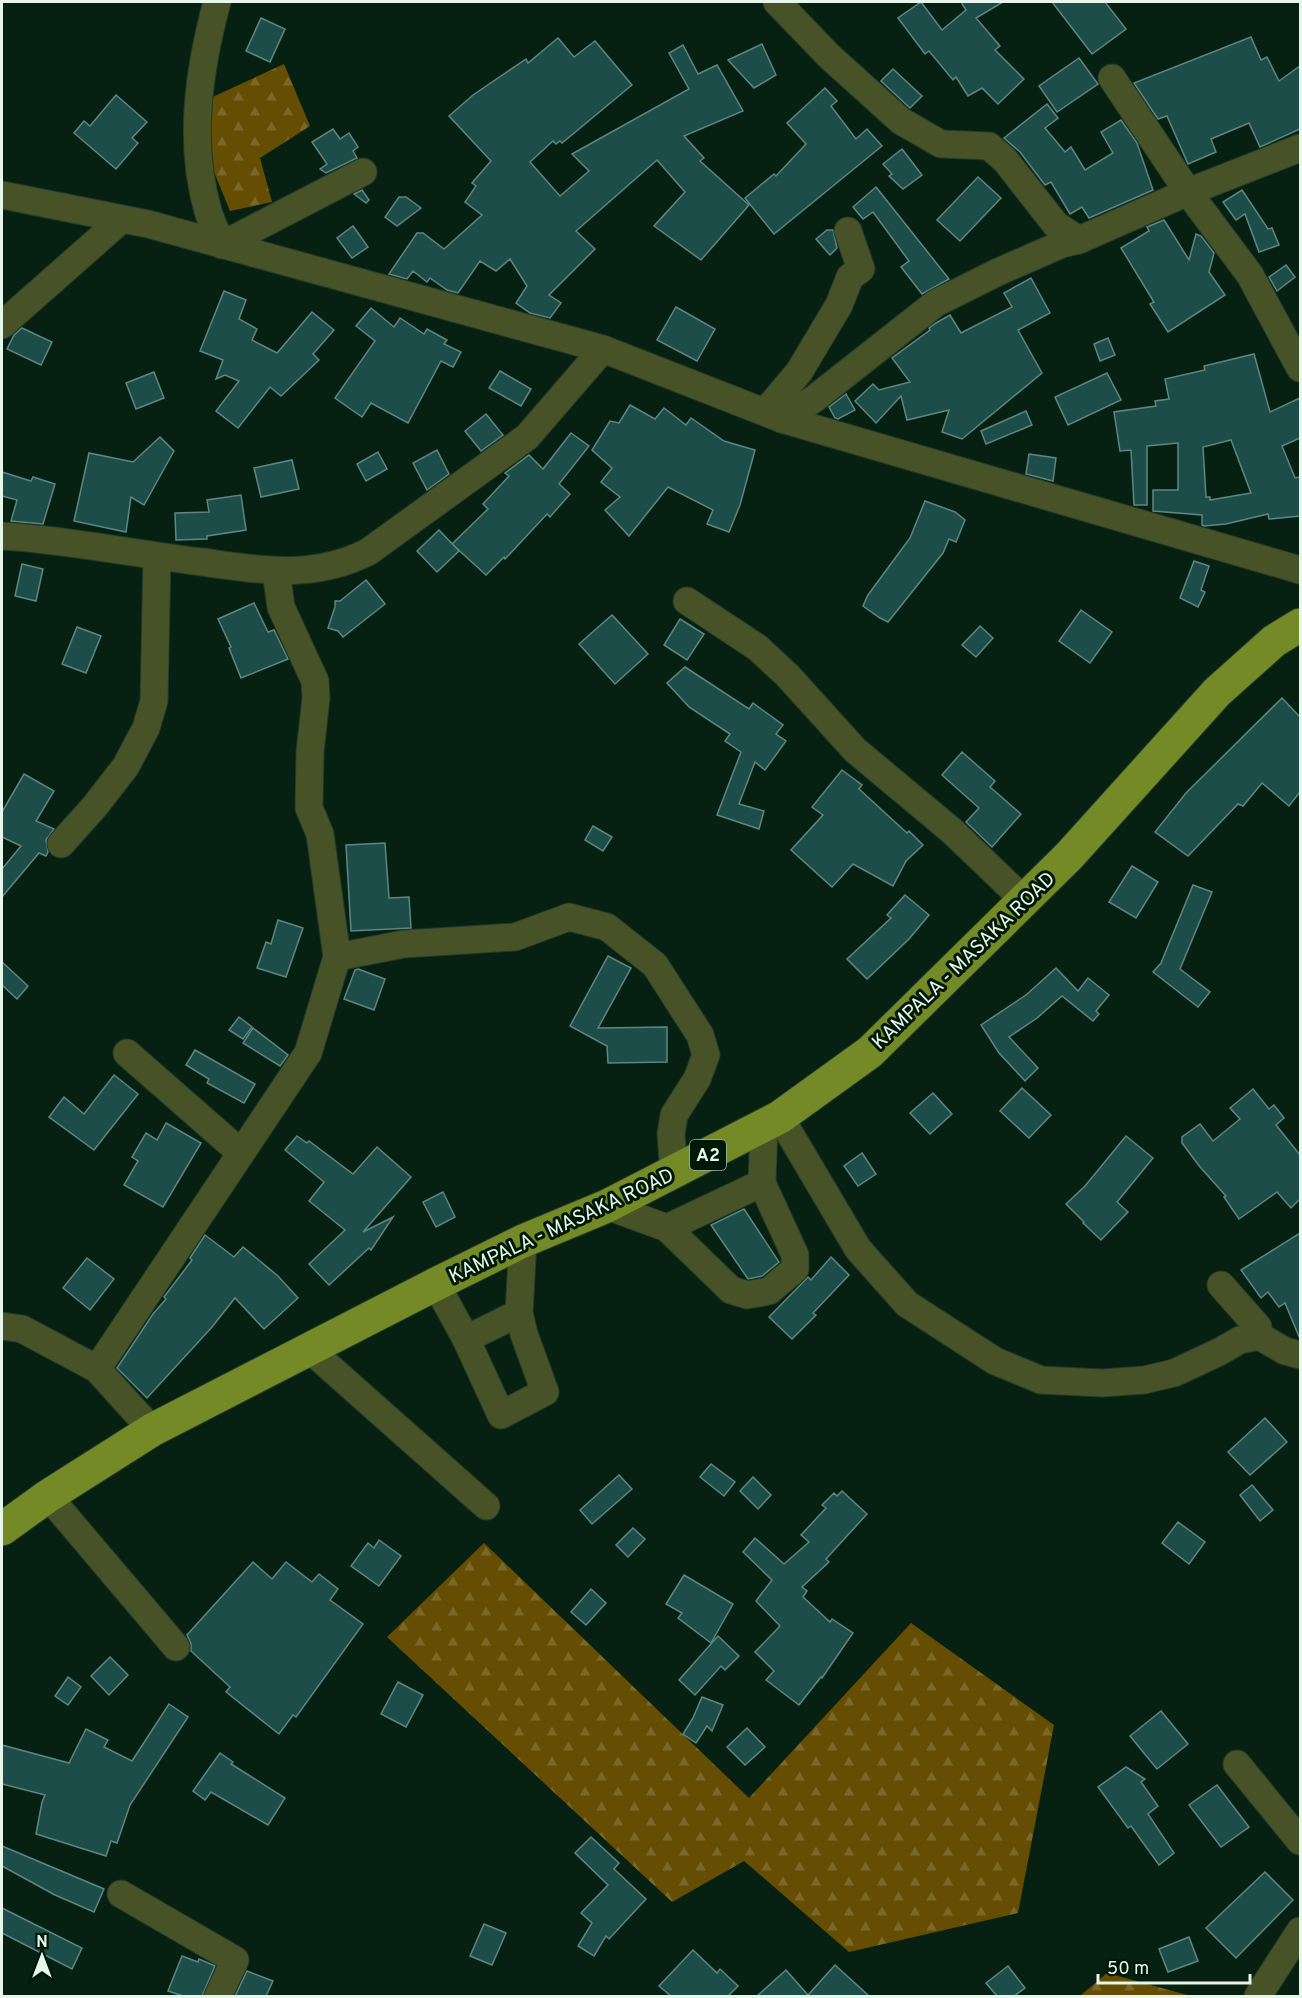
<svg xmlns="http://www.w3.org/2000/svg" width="1302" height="1998" font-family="Overpass,sans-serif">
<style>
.forest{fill:url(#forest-firs)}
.building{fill:#1c4d48;stroke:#5e8782;stroke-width:1.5;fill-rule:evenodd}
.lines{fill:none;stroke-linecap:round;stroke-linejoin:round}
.minor-casing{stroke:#213b2b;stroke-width:29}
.major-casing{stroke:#213b2b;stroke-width:35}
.minor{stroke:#475327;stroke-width:27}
.major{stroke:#738a27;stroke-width:33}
.labels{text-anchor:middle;stroke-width:6;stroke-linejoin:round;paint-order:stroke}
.shield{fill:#001808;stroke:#a1b3a6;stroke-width:1.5}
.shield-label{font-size:18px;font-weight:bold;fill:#e6f6ea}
.street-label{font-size:20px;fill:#e6f6ea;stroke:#001808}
</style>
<defs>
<pattern id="forest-firs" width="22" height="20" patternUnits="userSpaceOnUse" patternTransform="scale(1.5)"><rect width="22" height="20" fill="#654e03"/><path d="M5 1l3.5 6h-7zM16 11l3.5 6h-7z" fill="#7b6828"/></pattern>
</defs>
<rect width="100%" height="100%" fill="#062111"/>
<!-- forest -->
<g class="forest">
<path d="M284 64 310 126 260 158 272 202 230 211 207 155 206 100Z"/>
<path d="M484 1543 749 1798 911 1623 1054 1725 1018 1913 849 1952 744 1861 672 1902 387 1637Z"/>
<path d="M1107 1973 1191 1996H1080Z"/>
</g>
<!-- building -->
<g class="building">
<path d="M921 2 942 30 966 10 961 2H1003L976 18 1000 46 995 50 1024 79 998 104 982 88 968 96 956 77 953 80 929 51 925 54 898 18Z"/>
<path d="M1052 2H1105L1126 29 1092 54Z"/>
<path d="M261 18 285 29 270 62 246 51Z"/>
<path d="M1251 37 1261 60 1267 57 1279 81 1300 66V129L1260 147 1249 123 1211 139 1216 152 1188 164 1167 116 1158 119 1134 83Z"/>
<path d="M558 38 574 57 595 41 632 85 562 143 560 141 556 144 553 141 530 162 560 196 589 171 572 154 689 89 669 53 683 45 698 74 717 65 743 111 684 136 704 158 700 161 749 205 701 260 654 226 685 192 657 160 576 231 595 249 549 295 561 303 550 318 530 313 516 303 527 286 510 259 496 271 480 261 458 293 447 290 430 278 427 282 413 271 407 279 389 274 417 233H423L444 249 482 215 465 202 476 186 472 183 491 161 449 116 473 95 526 59 528 63Z"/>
<path d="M762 44 776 75 754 88 728 60Z"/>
<path d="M1079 58 1098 84 1057 112 1039 86Z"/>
<path d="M893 69 922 96 910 108 881 81Z"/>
<path d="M825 88 837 101 831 106 856 139 867 129 882 146 774 234 745 198 774 174 776 176 806 144 787 123Z"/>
<path d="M116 95 147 122 132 138 138 143 116 169 74 133 84 121 90 126Z"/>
<path d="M1047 104 1058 118 1045 128 1065 152 1071 147 1085 170 1113 153 1101 132 1121 120 1137 143 1153 190 1089 218 1082 207 1070 214 1051 182 1045 185 1020 152 1004 138Z"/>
<path d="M333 129 340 139 349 133 358 147 353 151 357 158 326 173 320 169 327 164 312 142Z"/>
<path d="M902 149 922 175 903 189 889 176 892 174 883 164Z"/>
<path d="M978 177 1001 198 960 241 937 220Z"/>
<path d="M876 187 949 279 922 294 901 267 909 261 873 212 863 219 853 207Z"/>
<path d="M362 190 369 200 366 203 354 194Z"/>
<path d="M1242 190 1268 229 1272 228 1279 245 1259 252 1245 214 1236 220 1223 202Z"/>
<path d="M399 197H406L421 208 397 226 385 217Z"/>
<path d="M1164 220 1189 260 1196 234 1201 236 1214 253 1209 272 1225 295 1168 332 1150 304 1154 302 1121 248 1149 231 1147 227Z"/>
<path d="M353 226 368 247 352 258 337 238Z"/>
<path d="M827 230H833L837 248 830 255 816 239Z"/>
<path d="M1286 265 1295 277 1277 291 1269 277Z"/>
<path d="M1031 278 1050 313 1018 330 1042 373 962 439 942 432 949 410 907 420 901 396 876 423 855 401 873 384 879 390 910 382 892 358 930 330 929 328 936 323 950 315 961 333 1012 307 1004 293Z"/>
<path d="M224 291 246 300 239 319 257 329 252 340 277 353 312 312 334 330 313 354 319 360 281 396 270 387 238 428 216 411 239 381 225 375 216 379 223 360 200 351Z"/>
<path d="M676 307 715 329 697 361 657 340Z"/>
<path d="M371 308 394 327 400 318 424 334 427 329 447 340 444 344 461 352 453 367 441 361 408 423 371 403 362 417 335 398 375 341 356 326Z"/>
<path d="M22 328 52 342 41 365 7 349 14 335Z"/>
<path d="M1108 338 1115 355 1100 361 1094 344Z"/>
<path d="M1254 354 1270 412 1300 398V438L1282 446 1295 478 1300 477V516L1269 519 1268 514 1226 524 1204 526 1202 525V515L1153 511V490H1178V443L1147 446V505H1134L1131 450 1120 451 1114 412 1156 406 1155 401 1169 399 1165 379 1205 370 1204 366ZM1231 440 1251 493 1210 500V497H1206L1203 447Z"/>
<path d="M500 371 531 389 521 406 489 388Z"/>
<path d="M154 372 164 398 136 409 126 383Z"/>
<path d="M1107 373 1121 400 1068 425 1055 397Z"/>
<path d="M846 394 855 410 838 419 835 418 829 407Z"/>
<path d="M630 405 655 419 664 408 686 425 691 418 724 441 755 450 740 505 729 532 707 524 713 510 668 487 629 536 605 510 620 497 601 482 612 468 592 450 610 421 619 423Z"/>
<path d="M1026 411 1032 425 986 444 981 431Z"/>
<path d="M486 414 503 435 481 451 465 431Z"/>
<path d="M571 433 589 446 559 484 570 494 550 517 547 514 505 559 504 557 486 575 452 544 488 509 483 504 509 476 505 473 529 455 543 469Z"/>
<path d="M160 437 174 451 144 505 131 497 126 532 74 521 89 453 133 462Z"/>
<path d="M437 450 449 474 427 490 413 463Z"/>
<path d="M378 452 387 469 366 481 357 464Z"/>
<path d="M1029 454 1056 458 1053 481 1026 474Z"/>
<path d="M292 460 299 489 261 497 254 468Z"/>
<path d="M2 472 31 481 33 477 55 484 43 524 11 521 17 500 2 496Z"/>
<path d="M241 495 246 530 207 536V539L176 540 175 513 209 512 207 500Z"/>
<path d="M925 501 955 512 965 520 956 542 949 539 943 553 888 622 880 618 863 606 868 595 910 538Z"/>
<path d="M439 530 459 551 437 572 417 551Z"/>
<path d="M1194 561 1209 566 1201 590 1205 592 1198 607 1180 598Z"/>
<path d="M22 564 43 569 36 601 15 596Z"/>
<path d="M366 580 385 604 343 637 338 631 328 628 335 607V601H340Z"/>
<path d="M254 603 268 632 274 630 288 659 241 678 229 648 231 647 218 619Z"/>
<path d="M1081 610 1112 632 1090 663 1059 641Z"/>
<path d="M612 615 648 654 615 684 579 644Z"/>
<path d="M680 619 704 634 687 660 664 645Z"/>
<path d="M980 626 993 638 976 657 962 645Z"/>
<path d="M77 627 101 636 86 673 62 664Z"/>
<path d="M685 667 749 709 753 703 783 725 776 734 786 741 765 770 755 762 739 804 764 811 759 829 717 815 741 752 725 741 730 734 689 707 667 683Z"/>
<path d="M1282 698 1300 717V792L1289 806 1262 783 1243 806 1238 804 1188 856 1155 832 1186 793Z"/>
<path d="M962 752 995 781 990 787 1021 814 992 847 966 822 979 808 942 775Z"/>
<path d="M842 770 862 785 859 789 907 833 909 831 923 845 906 861 893 886 853 864 832 887 791 850 823 815 812 807Z"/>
<path d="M24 774 54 791 36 821 54 829 46 840 48 852 46 856 39 853 2 897V869L21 846 2 837V812Z"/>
<path d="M593 826 612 837 603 851 585 840Z"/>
<path d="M385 843 389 898 409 897 411 928 351 931 346 845Z"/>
<path d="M1132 866 1158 882 1136 918 1109 902Z"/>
<path d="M1193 885 1212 892 1180 969 1210 992 1198 1007 1153 972 1161 963Z"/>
<path d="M905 895 929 915 909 939 867 979 847 959 891 918 887 915Z"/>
<path d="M278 920 303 928 286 977 257 968 266 942 271 944Z"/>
<path d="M608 956 631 968 598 1028 667 1027V1062L608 1063 607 1046 570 1026Z"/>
<path d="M2 962 28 986 17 999 2 985Z"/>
<path d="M1056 968 1078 991 1088 978 1109 995 1096 1011 1099 1014 1093 1021 1062 996 1037 1018 1009 1037 1038 1068 1025 1081 999 1053 981 1025 1026 995Z"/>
<path d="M358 969 385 979 374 1010 344 999 355 970Z"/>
<path d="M239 1017 252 1027 243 1039 229 1030Z"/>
<path d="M253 1028 288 1055 280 1066 243 1043Z"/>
<path d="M195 1050 255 1084 244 1103 207 1083 209 1079 186 1065Z"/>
<path d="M114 1075 138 1094 94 1150 49 1117 64 1097 84 1114Z"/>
<path d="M1022 1088 1051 1115 1029 1138 1000 1111Z"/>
<path d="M1253 1089 1269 1109 1274 1105 1284 1118 1276 1125 1300 1155V1199L1291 1208 1277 1192 1239 1219 1224 1197 1226 1196 1200 1167 1182 1143V1137L1200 1124 1213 1141 1240 1119 1230 1108Z"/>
<path d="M933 1093 952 1114 930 1134 910 1113Z"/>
<path d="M166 1123 201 1143 163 1207 124 1185 138 1161 132 1157 146 1133 157 1140Z"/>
<path d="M297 1136 307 1143 309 1141 353 1174 377 1147 411 1177 363 1232 393 1217 371 1250 369 1248 329 1285 309 1264 345 1230 309 1201 324 1182 285 1150Z"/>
<path d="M1126 1136 1153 1158 1117 1202 1128 1212 1101 1240 1083 1223 1084 1222 1066 1204 1085 1186Z"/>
<path d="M862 1153 876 1174 858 1186 844 1166Z"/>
<path d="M443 1192 455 1217 436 1227 423 1202Z"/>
<path d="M744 1209 779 1262 762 1276 748 1279 711 1225Z"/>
<path d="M1300 1233V1339L1285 1303 1279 1307 1268 1292 1261 1298 1241 1270Z"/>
<path d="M205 1235 234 1257 243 1247 278 1276 298 1298 264 1329 235 1298 212 1327 147 1398 117 1368 153 1314 166 1299 164 1297 192 1260 190 1258Z"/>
<path d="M831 1257 849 1275 813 1313 816 1315 792 1339 769 1317 808 1277 811 1280Z"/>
<path d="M87 1258 114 1279 90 1310 63 1288Z"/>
<path d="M1265 1418 1287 1442 1250 1475 1228 1452Z"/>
<path d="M711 1464 735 1482 724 1496 700 1477Z"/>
<path d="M619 1475 632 1489 592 1524 580 1510Z"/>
<path d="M753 1477 771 1495 758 1509 740 1491Z"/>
<path d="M1252 1485 1273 1510 1260 1521 1240 1495Z"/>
<path d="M842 1491 867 1514 826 1559 829 1562 802 1587 807 1591 803 1597 830 1622 832 1619 853 1633 822 1678 821 1677 799 1705 766 1680 774 1671 755 1652 780 1626 756 1601 772 1580 743 1552 755 1538 784 1564 809 1542 801 1535 826 1508 822 1505 834 1493 837 1496Z"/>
<path d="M1178 1522 1205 1542 1189 1564 1162 1543Z"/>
<path d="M633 1528 645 1539 628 1557 616 1545Z"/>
<path d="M379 1540 401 1556 379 1586 351 1566 368 1543 374 1548Z"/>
<path d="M253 1562 272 1579 286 1562 312 1582 319 1574 338 1589 330 1600 363 1624 296 1717 293 1715 279 1734 226 1692 230 1687 191 1651V1644L187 1635Z"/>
<path d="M684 1575 733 1604 711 1643 678 1618 682 1613 666 1604Z"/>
<path d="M591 1589 606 1603 586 1625 571 1612Z"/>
<path d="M718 1636 739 1656 725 1670 721 1666 695 1695 679 1680Z"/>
<path d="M110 1657 128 1675 109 1695 91 1676Z"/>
<path d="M68 1677 81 1687 68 1705 55 1696Z"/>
<path d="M398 1682 423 1695 406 1727 381 1714Z"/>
<path d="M702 1697 723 1705 712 1731 707 1726 696 1743 683 1734 693 1718Z"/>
<path d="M169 1704 188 1717 130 1805 117 1843 111 1841 106 1856 36 1834 42 1802 45 1795 2 1784V1745L69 1763 86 1729 108 1740 104 1747 132 1761Z"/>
<path d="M1161 1711 1188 1744 1157 1769 1130 1736Z"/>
<path d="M747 1728 765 1747 745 1765 727 1747Z"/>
<path d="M220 1753 233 1762 231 1764 285 1798 268 1825 211 1792 205 1800 193 1791Z"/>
<path d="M1126 1767 1145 1779 1141 1782 1158 1806 1148 1814 1174 1853 1159 1865 1131 1826 1128 1828 1098 1787Z"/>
<path d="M1217 1785 1249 1827 1221 1847 1189 1805Z"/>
<path d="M591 1837 619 1863 614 1869 646 1899 609 1939 606 1936 594 1956 578 1946 592 1923 581 1913 608 1885 575 1853Z"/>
<path d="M2 1846 104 1889 94 1912 55 1895 2 1866Z"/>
<path d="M1265 1872 1293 1900 1236 1958 1206 1928Z"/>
<path d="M2 1908 82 1948 72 1969 2 1933Z"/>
<path d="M484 1924 506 1933 492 1965 470 1956Z"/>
<path d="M1189 1937 1198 1961 1168 1972 1159 1949Z"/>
<path d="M693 1950 717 1973 720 1969 738 1986 728 1996H671L659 1986Z"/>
<path d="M182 1956 198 1962 199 1959 215 1966 202 1996H183L168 1991Z"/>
<path d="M835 1965 869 1996H757L786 1970 808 1995Z"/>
<path d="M1008 1966 1025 1988 1014 1996H997L986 1983Z"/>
<path d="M247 1971 273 1981 266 1996H235Z"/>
</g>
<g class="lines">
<defs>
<g id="minor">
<path d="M217 2C199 69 188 142 208 211 211 222 217 233 222 245L363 172"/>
<path d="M777 2 829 56 901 121 941 144 989 146 1005 160 1056 225 1079 240"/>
<path d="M1112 78 1188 192 1250 275 1300 368"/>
<path d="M2 195 148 224 603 349 782 419 1300 570"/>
<path d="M2 325 122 219"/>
<path d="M765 412 799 372 839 305 850 277 861 269 848 231"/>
<path d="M782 419 814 399 936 303 998 272 1062 244 1079 240 1188 192 1300 148"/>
<path d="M2 536C69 540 135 554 202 562 261 570 312 580 368 552L527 437 603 349"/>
<path d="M687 601 758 648 788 676 855 750 952 831 1024 900"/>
<path d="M61 844 95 806 126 766 146 728 154 701 157 557"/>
<path d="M337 957 404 944 515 937 569 917 607 927 655 965 700 1035 706 1055 697 1079 674 1115 671 1134 674 1173"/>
<path d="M127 1053 241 1153"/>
<path d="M780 1117 858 1249 907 1304 995 1361 1041 1380 1102 1383 1144 1380 1174 1373 1219 1352 1240 1340 1259 1336 1285 1351 1300 1355"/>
<path d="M607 1206 667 1228 731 1290 747 1295 769 1291 795 1269V1255L762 1183 764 1126"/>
<path d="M667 1228 762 1183"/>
<path d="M436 1284 466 1339 501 1415 545 1392 524 1334 519 1313 523 1241"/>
<path d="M1221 1285 1258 1327 1259 1336"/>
<path d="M2 1326 22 1329 97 1369 152 1430"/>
<path d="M466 1339 519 1313"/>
<path d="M308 1348 486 1506"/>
<path d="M97 1369 308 1053 337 957 320 834 309 808 310 752 316 698 315 681 281 607 276 571"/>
<path d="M48 1496 176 1647"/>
<path d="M1237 1764 1300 1841"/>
<path d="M121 1894 235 1960 218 1996"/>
<path d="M1258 1996 1300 1931"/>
</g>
<path id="major" d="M2 1529 48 1496 152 1430 436 1284 523 1241 607 1206 780 1117 870 1052 1069 856 1217 692 1274 641 1300 625"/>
</defs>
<!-- minor casing -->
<use href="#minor" class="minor-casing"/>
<!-- major casing -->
<use href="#major" class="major-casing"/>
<!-- minor -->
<use href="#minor" class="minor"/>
<!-- major -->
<use href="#major" class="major"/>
</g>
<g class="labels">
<!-- shield labels -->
<rect class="shield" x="690" y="1140" width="36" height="30" rx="4.5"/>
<g class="shield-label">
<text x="708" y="1161">A2</text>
</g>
<!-- street labels -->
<g class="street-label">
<text transform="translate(963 960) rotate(-44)" y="7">KAMPALA - MASAKA ROAD</text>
<text transform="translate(561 1225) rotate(-25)" y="7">KAMPALA - MASAKA ROAD</text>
</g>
</g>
<!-- border -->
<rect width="1302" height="1998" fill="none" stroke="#e6f6ea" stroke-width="6"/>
<!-- north arrow -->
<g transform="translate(42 1956)" stroke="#001808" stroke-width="4.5" paint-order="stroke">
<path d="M0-4.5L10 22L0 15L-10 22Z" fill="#e6f6ea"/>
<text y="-9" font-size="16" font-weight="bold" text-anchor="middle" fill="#e6f6ea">N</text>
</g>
<!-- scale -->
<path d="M1098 1974v9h152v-9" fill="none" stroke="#e6f6ea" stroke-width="3"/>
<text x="1107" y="1974" font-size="18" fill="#e6f6ea" stroke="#001808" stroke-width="4.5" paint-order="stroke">50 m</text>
</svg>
